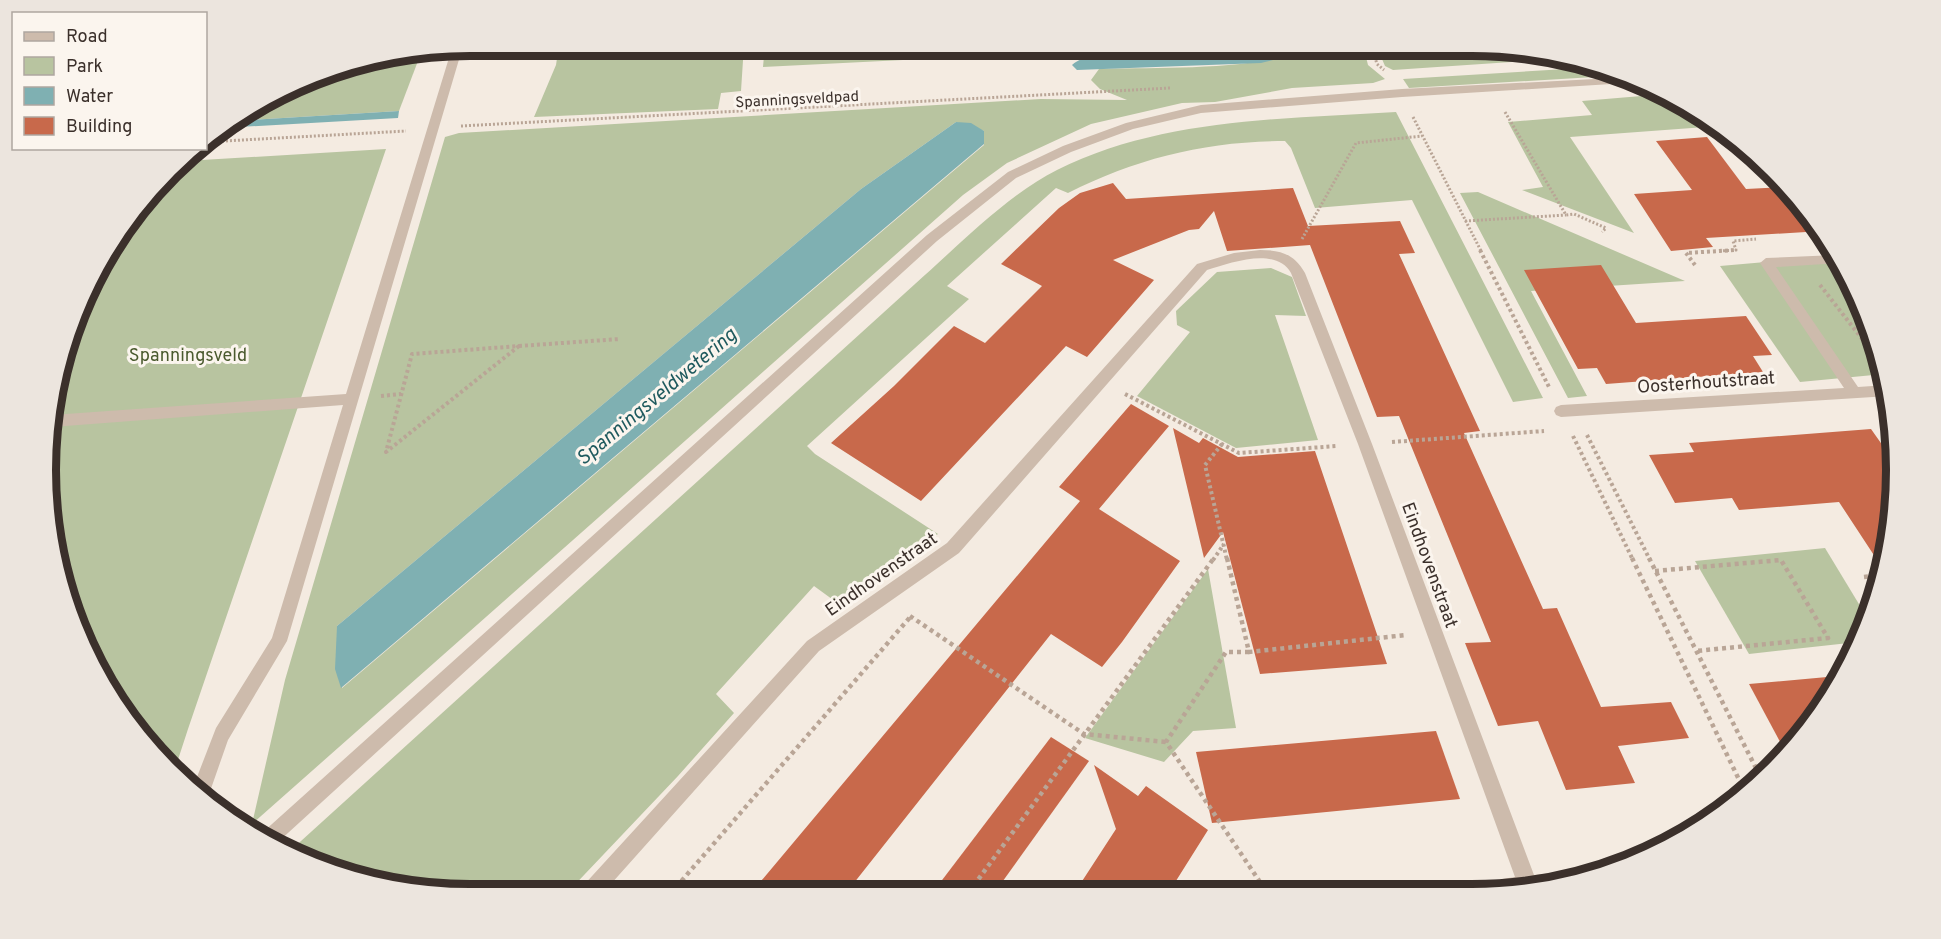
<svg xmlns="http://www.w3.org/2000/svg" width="1941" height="939" font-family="Overpass,sans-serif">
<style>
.green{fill:#b8c4a0;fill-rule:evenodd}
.water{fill:#7fb0b2}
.building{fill:#c8694b}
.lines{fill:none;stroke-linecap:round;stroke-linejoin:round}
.path-far2{stroke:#b9a596;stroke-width:3;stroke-dasharray:2 2;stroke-linecap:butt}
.path-far1{stroke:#b9a596;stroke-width:4;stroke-dasharray:3 3;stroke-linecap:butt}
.path{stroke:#b9a596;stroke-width:4.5;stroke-dasharray:4 4;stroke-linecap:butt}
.lane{fill:#cdbbac;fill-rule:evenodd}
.street{fill:#cdbbac;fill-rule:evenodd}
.labels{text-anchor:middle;stroke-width:6;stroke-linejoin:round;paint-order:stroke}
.far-street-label{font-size:15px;fill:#3b302b;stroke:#fbf5ee}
.park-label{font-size:18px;fill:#4a5a2e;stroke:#fbf5ee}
.street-label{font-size:18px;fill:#3b302b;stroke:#fbf5ee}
.water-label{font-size:20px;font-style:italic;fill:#1f5a5e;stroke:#fbf5ee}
.rim{fill:none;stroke:#3b302b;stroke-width:8}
</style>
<rect width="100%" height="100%" fill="#f4ebe1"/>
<!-- green -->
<g class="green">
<path d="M559 45H744L741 91 721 93 718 109 534 117 556 65Z"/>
<path d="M765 45H1203L763 67Z"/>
<path d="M1310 45H1363L1368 65 1385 79 1373 83 1292 88 1215 102 1182 103 1091 124 1007 163 963 195 252 824 285 680 445 137 459 133 1041 99 1127 100 1100 89 1091 80 1099 69C1151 67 1271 72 1310 45ZM956 122 984 131V145L342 688 337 626 861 189Z"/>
<path d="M1376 45C1438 45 1511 40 1571 58L1393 70 1385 66Z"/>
<path d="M421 53 399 111 233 121 333 68Z"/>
<path d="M1599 67 1627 75 1409 88 1403 79Z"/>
<path d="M1665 94 1708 117 1719 126 1570 137 1634 233 1522 190 1543 187 1508 122 1592 115 1582 101Z"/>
<path d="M1396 112 1543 398 1513 402 1412 200 1315 208 1291 148 1285 141C1207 141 1137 158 1068 193L1056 188 947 286 969 299 807 446 815 454 938 534 836 602 814 586 716 694 734 713 678 776 566 894C480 894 365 898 290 851L915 284C957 247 1007 195 1057 170 1161 118 1283 119 1396 112Z"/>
<path d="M386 149 188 729 174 772 133 728 89 658 49 525 53 386 77 307 116 234 185 161Z"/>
<path d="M1478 192 1685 281 1531 291 1587 396 1568 398 1460 193Z"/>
<path d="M1836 256 1864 307 1884 374 1800 382 1720 266Z"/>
<path d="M1271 268 1292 277 1306 316 1275 315 1318 440 1236 448 1137 396 1190 332 1177 325 1176 311 1217 272Z"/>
<path d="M1825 548 1868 619 1858 642 1749 654 1695 561Z"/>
<path d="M1208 569 1236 728 1193 731 1164 762 1085 738Z"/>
</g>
<!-- water -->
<g class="water">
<path d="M1222 45H1310L1297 54 1261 63 1077 70 1072 65C1097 43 1187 46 1222 45Z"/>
<path d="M399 111 398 118 221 128 233 121Z"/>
<path d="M956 122 971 123 984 131V144L341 688 335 669 337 626 861 189Z"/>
</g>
<!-- building -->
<g class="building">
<path d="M1707 137 1746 189 1786 187 1822 231 1706 238 1713 247 1671 251 1634 194 1692 190 1656 141Z"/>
<path d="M1113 183 1126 199 1293 188 1308 226 1400 221 1415 253 1399 254 1480 431 1464 433 1543 609 1557 608 1601 707 1671 702 1689 738 1618 746 1635 783 1566 790 1538 721 1498 726 1465 643 1491 642 1399 416 1377 417 1310 245 1227 251 1214 211 1199 229 1189 230 1113 260 1154 280 1087 357 1066 346 921 501 831 443 894 386 954 326 985 343 1042 286 1001 264 1059 208 1080 193Z"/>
<path d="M1601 265 1636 323 1746 316 1772 355 1753 356 1763 372 1606 384 1597 368 1578 369 1524 270Z"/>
<path d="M1131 404 1169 426 1099 509 1180 561 1122 642 1102 667 1051 634 846 893H751L1080 501 1059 487Z"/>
<path d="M1173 428 1199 443 1203 438 1238 457 1315 451 1387 664 1260 674 1223 532 1204 558Z"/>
<path d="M1871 429 1895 463 1896 470 1888 553 1883 569 1839 502 1739 510 1732 498 1675 503 1649 455 1694 452 1689 443Z"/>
<path d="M1838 676 1808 728 1785 751 1749 684Z"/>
<path d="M1436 731 1460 799 1212 823 1196 752Z"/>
<path d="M1051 737 1089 761 995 892H933Z"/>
<path d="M1094 765 1138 796 1146 786 1208 830 1169 892H1075L1116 829Z"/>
</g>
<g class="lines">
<!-- path-far2 -->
<g class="path-far2">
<path d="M1371 45 1377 64 1384 70"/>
<path d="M1505 112 1566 215 1574 214 1606 228 1602 232"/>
<path d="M1413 117 1481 251"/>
<path d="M461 126 1170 88"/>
<path d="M206 142 406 131"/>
<path d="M1465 221 1566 215"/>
<path d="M1302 239 1356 143 1422 136"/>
<path d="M1719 251 1736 250 1733 241 1756 239"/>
</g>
<!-- path-far1 -->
<g class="path-far1">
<path d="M1480 250 1550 389"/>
<path d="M1695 265 1686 253 1736 250"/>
<path d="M1820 285 1881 363"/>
<path d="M519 346 386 452 412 354Z"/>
<path d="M519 346 620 339"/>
<path d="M1125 394 1239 453 1337 446"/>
<path d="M381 396 401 394"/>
<path d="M1587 435 1650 560"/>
<path d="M1573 436 1633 560"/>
<path d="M1392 442 1544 431"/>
<path d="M1222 444 1205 465 1227 560"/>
<path d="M1213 560 1224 544"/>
</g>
<!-- path -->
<g class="path">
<path d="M1227 558 1249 652 1406 635"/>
<path d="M1632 558 1745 792"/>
<path d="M1649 558 1760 776"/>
<path d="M1655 571 1781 560 1828 638 1696 651"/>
<path d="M1864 577 1881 575"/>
<path d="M910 616 1084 734 1166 742"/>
<path d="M1249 652H1226L1166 742 1266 891"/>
<path d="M969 892 1214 558"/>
<path d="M671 893 912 615"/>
</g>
<!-- lane -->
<path class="lane" d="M1633 77 1643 82 1402 97 1201 113 1133 129 1071 152 1016 178 937 241 277 843 262 833 927 235 1008 172 1063 146 1126 123 1201 105 1402 89Z"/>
<!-- street -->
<g class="street">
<path d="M463 46 287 641 228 740 207 800 192 790 216 728 272 638 343 405 52 427V415L346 394 452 48Z"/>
<path d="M1260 250C1281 250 1294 254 1305 273L1372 444 1534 875 1554 873 1561 876 1563 881 1527 890 1474 891 1476 883 1515 877 1358 444 1291 273C1276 246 1230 263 1207 270L959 553 819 651 602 894H580L582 887 807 641 947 543 1197 264 1234 253Z"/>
<path d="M1836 255 1840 263 1776 267 1858 387 1887 385 1889 396 1561 417 1556 415 1554 411 1556 407 1561 405 1844 388 1760 263 1766 258Z"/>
</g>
</g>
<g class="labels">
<!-- far-street labels -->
<g class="far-street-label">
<text transform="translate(797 99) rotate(-3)" y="5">Spanningsveldpad</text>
</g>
<!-- park labels -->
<g class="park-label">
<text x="188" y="361">Spanningsveld</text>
</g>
<!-- street labels -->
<g class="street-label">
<text transform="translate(1706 382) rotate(-4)" y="6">Oosterhoutstraat</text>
<text transform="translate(1430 565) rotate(70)" y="6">Eindhovenstraat</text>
<text transform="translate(881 574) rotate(-35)" y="6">Eindhovenstraat</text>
</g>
<!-- water labels -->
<g class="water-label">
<text transform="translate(656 396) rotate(-40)" y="7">Spanningsveldwetering</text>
</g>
</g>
<!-- crop -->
<path d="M0 0H1941V939H0ZM470 56H1472A414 414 0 0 1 1886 470V470A414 414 0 0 1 1472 884H470A414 414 0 0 1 56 470V470A414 414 0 0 1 470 56Z" fill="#ece5de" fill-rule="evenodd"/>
<path class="rim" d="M470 56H1472A414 414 0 0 1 1886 470V470A414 414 0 0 1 1472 884H470A414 414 0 0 1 56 470V470A414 414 0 0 1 470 56Z"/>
<!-- legend -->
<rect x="12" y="12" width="195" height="138" fill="#fbf5ee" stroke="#aea6a0" stroke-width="1.5"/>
<rect x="24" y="32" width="30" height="9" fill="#cdbbac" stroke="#aea6a0" stroke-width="1.5"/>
<text x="66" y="42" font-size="18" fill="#3b302b">Road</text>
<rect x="24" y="57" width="30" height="18" fill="#b8c4a0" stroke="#aea6a0" stroke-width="1.5"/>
<text x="66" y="72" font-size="18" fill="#3b302b">Park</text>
<rect x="24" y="87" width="30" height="18" fill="#7fb0b2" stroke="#aea6a0" stroke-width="1.5"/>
<text x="66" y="102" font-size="18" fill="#3b302b">Water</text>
<rect x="24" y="117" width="30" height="18" fill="#c8694b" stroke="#aea6a0" stroke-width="1.5"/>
<text x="66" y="132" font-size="18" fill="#3b302b">Building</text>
</svg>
